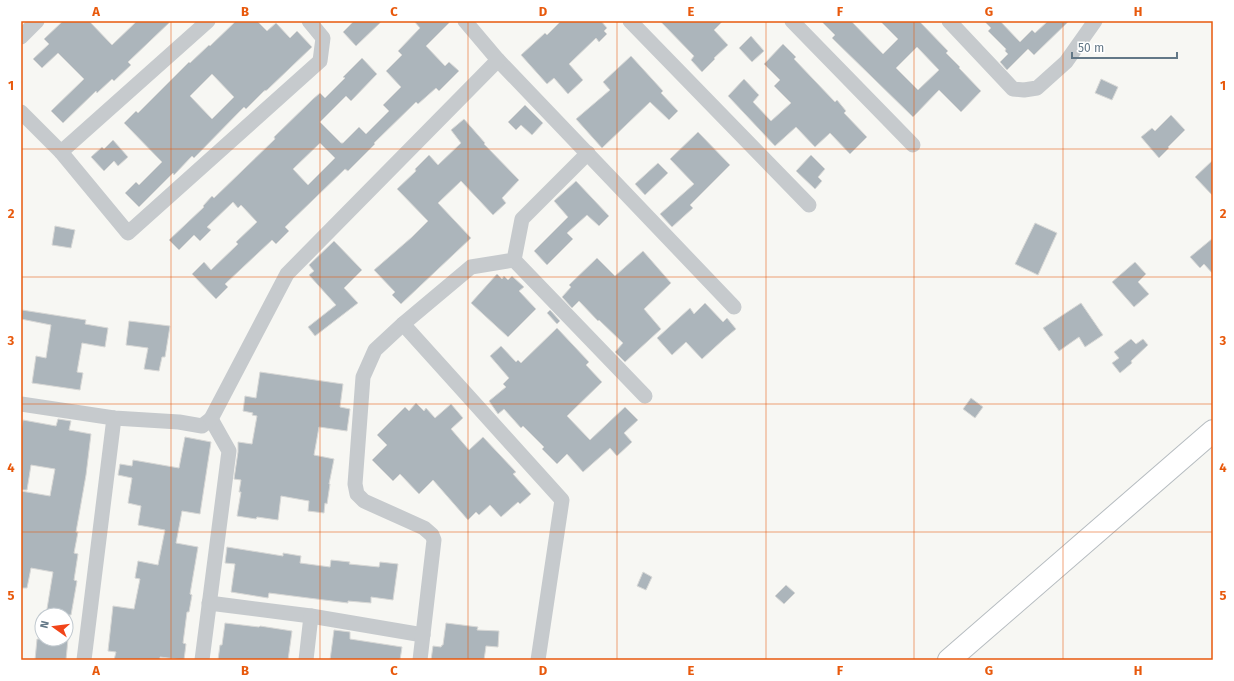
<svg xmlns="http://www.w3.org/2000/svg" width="1234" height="681" font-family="'Fira Sans',sans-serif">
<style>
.building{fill:#acb5bb;stroke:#d8d8d6;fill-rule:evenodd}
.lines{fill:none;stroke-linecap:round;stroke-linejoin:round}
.secondary-casing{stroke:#b6bcc0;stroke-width:24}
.street{stroke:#c6cacd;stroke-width:15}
.secondary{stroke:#fff;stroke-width:22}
.grid{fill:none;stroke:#e8590c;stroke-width:1;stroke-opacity:0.55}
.neatline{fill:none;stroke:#e8590c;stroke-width:1.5}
.grid-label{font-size:13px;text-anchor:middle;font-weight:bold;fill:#e8590c}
</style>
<rect width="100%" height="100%" fill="#f7f7f3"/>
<!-- building -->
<g class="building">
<path d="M63 21H89L112 45 137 21H171L128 62 131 65 114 81 112 79 97 93 96 91 63 123 51 111 84 79 58 53 42 68 33 59 49 44 44 39Z"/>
<path d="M236 21H257L267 31 276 23 290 38 297 31 312 47 267 90 264 91 246 109 244 107 194 158 192 156 174 175 173 173 139 207 125 193 136 182 139 185 162 162 124 123 136 111 138 113 189 62 190 63 209 45 210 46ZM212 74 234 97 212 119 190 96Z"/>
<path d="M354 21H382L356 46 343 32Z"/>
<path d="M414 21H451L426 46 445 66 449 62 459 71 439 91 436 88 418 104 416 102 374 143 375 144 348 171 345 169 285 227 289 231 276 244 272 240 225 284 228 287 216 299 192 274 204 262 211 270 238 244 236 242 257 222 241 205 238 208 233 202 207 227 211 230 200 241 194 235 179 250 169 240 204 207 203 206 212 196 214 198 275 139 274 137 313 99 320 93 325 98 345 78 343 77 362 58 377 74 351 101 346 96 320 122 341 143H343L359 127 366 134 389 111 383 105 401 87 386 71 402 55 398 51 420 28ZM320 143 335 158 308 185 293 169Z"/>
<path d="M561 21H601L607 28 604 31 607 34 599 42 596 38 569 64 583 80 568 94 554 78 547 84 521 55 545 33 547 35Z"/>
<path d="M660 21H723L714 30 728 45 714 58 715 59 702 72 691 60 694 56Z"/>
<path d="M821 21H851L883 54 898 39 880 21H919L948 51 946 53 960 67 959 68 981 91 961 112 939 90 913 117 832 38 835 35ZM917 47 939 70 918 90 896 68Z"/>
<path d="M984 21H1000L1020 42 1032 30 1035 33 1048 21H1069L1034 55 1028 49 1007 70 1000 62 1008 54 1005 51 1006 49 988 31 991 28Z"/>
<path d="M751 36 764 51 752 62 739 48Z"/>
<path d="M783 44 796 57 794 59 835 102 837 100 846 111 844 113 867 137 850 154 830 133 815 147 796 127 775 146 728 96 744 79 759 95 753 102 771 121 791 103 774 86 780 80 764 64Z"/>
<path d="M631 56 663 91 661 93 678 111 669 120 650 102 602 148 576 119 610 90 603 82Z"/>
<path d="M1101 79 1118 87 1112 100 1095 93Z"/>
<path d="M525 105 543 123 532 135 521 125 516 130 508 122Z"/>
<path d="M1171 115 1185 130 1168 147 1169 148 1159 158 1141 137 1152 128 1155 131Z"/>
<path d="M464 119 485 143 484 144 519 180 502 198 506 203 493 215 461 181 438 203 471 238 401 304 392 295 395 292 374 270 412 237 428 221 397 189 416 171 415 169 429 155 438 165 461 143 451 130Z"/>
<path d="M698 132 730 165 690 205 693 208 672 227 660 214 694 184 670 159Z"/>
<path d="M113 140 128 157 118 166 114 161 104 171 91 157 102 147 104 149Z"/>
<path d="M811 155 825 169 818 177 822 181 815 189 796 171Z"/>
<path d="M1213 160V196L1195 177Z"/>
<path d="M658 163 668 173 645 195 635 184Z"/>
<path d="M576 181 609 216 599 226 587 215 567 233 573 239 547 265 534 251 568 217 554 201Z"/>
<path d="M1035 223 1057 233 1038 275 1015 264Z"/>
<path d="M55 226 75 230 71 248 52 245Z"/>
<path d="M1213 238V274L1204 264 1200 268 1190 257Z"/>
<path d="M334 241 362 270 344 288 358 303 315 336 308 327 336 305 309 275 314 271 309 265Z"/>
<path d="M643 251 671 283 644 309 661 329 625 362 615 352 623 343 599 320 598 321 579 301 572 308 562 297 571 287 569 285 597 258 615 276Z"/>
<path d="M1135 262 1146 274 1138 282 1149 294 1134 307 1112 282Z"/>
<path d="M497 274 502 279 504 276 508 280 512 276 524 287 519 291 536 309 508 337 471 303Z"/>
<path d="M705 303 723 322 727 318 736 329 724 339 702 359 686 342 672 355 657 338 690 308 694 314Z"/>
<path d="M1081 303 1103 335 1085 347 1079 337 1059 351 1043 328Z"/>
<path d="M22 310 86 320 85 324 108 328 105 347 82 343 77 372 83 373 80 390 32 383 36 356 46 358 51 325 21 319Z"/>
<path d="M550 310 560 321 557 324 547 313Z"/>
<path d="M129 321 170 326 165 357H162L159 371 144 369 148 348 126 345Z"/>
<path d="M557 328 589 362 586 365 602 382 567 416 590 440 625 407 638 420 624 433 632 442 617 456 610 448 583 472 567 454 557 464 542 449 544 447 523 426 521 428 504 409 498 414 489 401 506 387 503 384 509 378 490 356 501 346 516 362 518 360 521 363Z"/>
<path d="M1131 339 1136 344 1143 339 1148 345 1131 361 1132 363 1120 373 1112 363 1119 358 1114 352Z"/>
<path d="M260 372 343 384 340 407 350 409 347 431 319 427 314 455 334 459 329 484H330L327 504 325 503 324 513 308 511 309 501 281 496 278 520 257 517 256 519 237 516 241 492H239L241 480 234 479 238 452V442L252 444 257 416 252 415 253 413 243 411 245 396 256 398Z"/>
<path d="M971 398 983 407 975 418 963 409Z"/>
<path d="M416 403 424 411 426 408 435 418 451 404 463 418 451 429 469 450 483 437 516 472 513 474 531 494 520 504 518 502 501 517 490 505 479 515 476 512 468 520 433 480 419 494 400 474 393 481 372 460 387 445 377 435 405 407 409 411Z"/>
<path d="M58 419 71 421 69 430 91 434 86 475 76 532H78L74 553 78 554 74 580 77 581 71 615H46L53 572 31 568 27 588H21V491L50 496 55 469 31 465 27 490H21V432L23 420 56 426Z"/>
<path d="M185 437 211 442 200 514 182 511 176 543 198 547 190 594 192 595 189 612H187L183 643 186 644 184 660 160 657V660H114L116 652 108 651 113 606 134 609 140 579 135 578 138 561 158 565 165 530 138 525 141 506 128 503 132 478 118 475 120 464 132 466 133 460 179 468Z"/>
<path d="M227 547 283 556V553L301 556 300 563 330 567 331 560 350 562 349 564 379 567 380 562 398 564 393 600 371 597V603L348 601V603L269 593 268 598 231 592 235 564 225 563Z"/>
<path d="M643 572 652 577 646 590 637 586Z"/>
<path d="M786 585 795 593 784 604 775 596Z"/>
<path d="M225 623 259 627 260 626 292 631 288 660H218L220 645H222Z"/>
<path d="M446 623 478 627 477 630 499 631 498 647 486 646 484 660H431L433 646 441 647 442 645H443Z"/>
<path d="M334 630 350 632V639L402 647 400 660H330Z"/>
<path d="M37 639H68L66 660H35Z"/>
</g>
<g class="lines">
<defs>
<path id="secondary" d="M949 660 1213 431"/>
</defs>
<!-- secondary casing -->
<use href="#secondary" class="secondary-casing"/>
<!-- street -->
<g class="street">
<path d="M630 21 809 205"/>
<path d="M792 21 913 145"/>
<path d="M949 21 1013 89 1024 90 1037 88 1066 62 1095 21"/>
<path d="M21 37 37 21"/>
<path d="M498 60 734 307"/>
<path d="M21 112 61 152 128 233 320 61 323 38 309 21"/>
<path d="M61 152 208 21"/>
<path d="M514 260 645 396"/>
<path d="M403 324 562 500 538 660"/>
<path d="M21 404 114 418 179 422 202 426 211 419 229 451 202 660"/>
<path d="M211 419 287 274 498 60 465 21"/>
<path d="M209 603 311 616 423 635"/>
<path d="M84 660 114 418"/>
<path d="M306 660 311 616"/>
<path d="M420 660 434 540 432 535 424 528 364 501 357 494 355 484 363 377 375 350 403 324 471 267 514 260 522 219 588 153"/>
</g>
<!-- secondary -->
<use href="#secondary" class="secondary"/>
</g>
<!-- grid -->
<path class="grid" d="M171 21V660M320 21V660M468 21V660M617 21V660M766 21V660M914 21V660M1063 21V660M21 149H1213M21 277H1213M21 404H1213M21 532H1213"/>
<!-- border -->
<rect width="1234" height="681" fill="none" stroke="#ffffff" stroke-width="44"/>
<!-- north arrow -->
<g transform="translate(54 627) rotate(284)"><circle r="19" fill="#ffffff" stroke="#c1c9cf"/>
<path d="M0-3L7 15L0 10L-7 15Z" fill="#f14419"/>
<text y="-6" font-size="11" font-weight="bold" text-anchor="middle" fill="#637887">N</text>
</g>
<!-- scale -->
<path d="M1072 52v6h105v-6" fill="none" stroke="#637887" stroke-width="2"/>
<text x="1078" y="52" font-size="12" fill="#637887" stroke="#ffffff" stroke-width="3" paint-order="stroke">50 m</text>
<rect x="22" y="22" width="1190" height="637" class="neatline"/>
<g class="grid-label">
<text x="96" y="16">A</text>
<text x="245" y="16">B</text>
<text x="394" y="16">C</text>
<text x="543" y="16">D</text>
<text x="691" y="16">E</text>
<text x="840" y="16">F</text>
<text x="989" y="16">G</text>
<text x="1138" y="16">H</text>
<text x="11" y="90">1</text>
<text x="1223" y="90">1</text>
<text x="11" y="218">2</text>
<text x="1223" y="218">2</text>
<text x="11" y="345">3</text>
<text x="1223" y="345">3</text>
<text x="11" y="472">4</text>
<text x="1223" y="472">4</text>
<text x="11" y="600">5</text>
<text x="1223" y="600">5</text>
<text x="96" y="675">A</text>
<text x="245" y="675">B</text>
<text x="394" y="675">C</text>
<text x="543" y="675">D</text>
<text x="691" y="675">E</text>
<text x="840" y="675">F</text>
<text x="989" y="675">G</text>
<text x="1138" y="675">H</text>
</g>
</svg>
